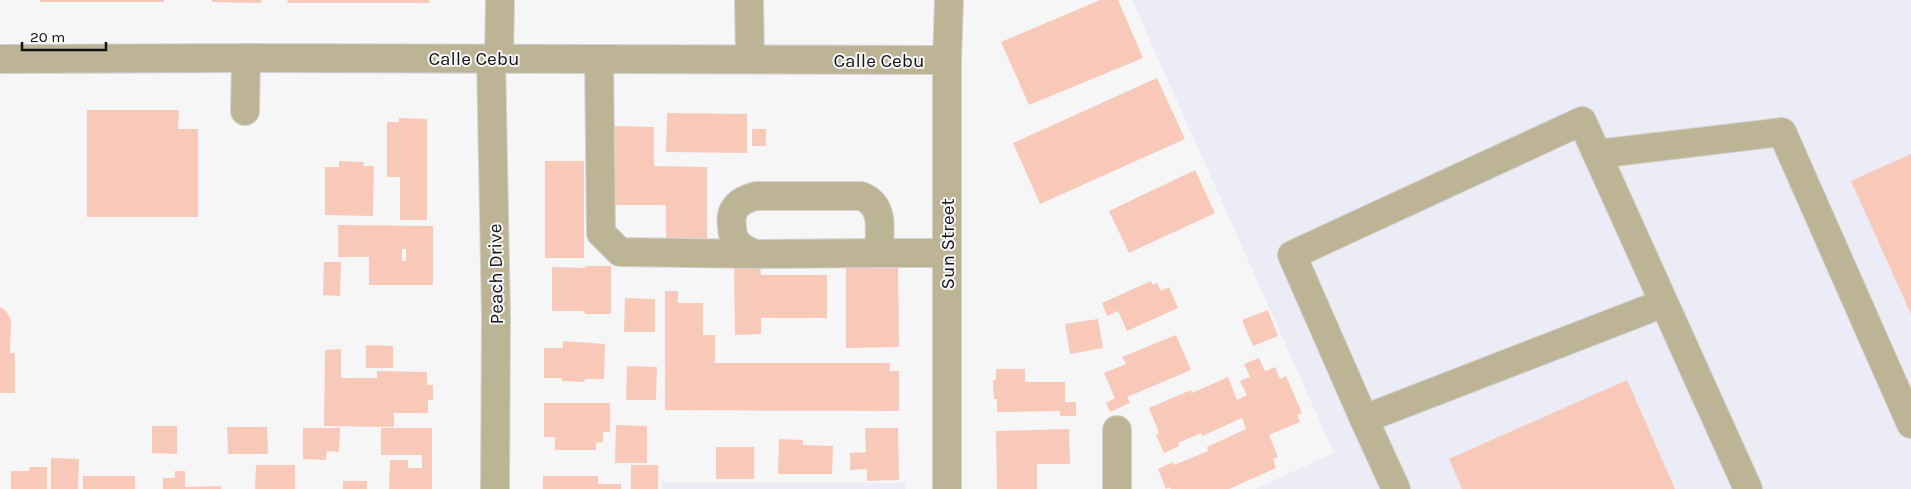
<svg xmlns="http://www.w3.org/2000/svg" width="1911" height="489" font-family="Karla,sans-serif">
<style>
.built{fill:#ebecf5}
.building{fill:#f8c9b8;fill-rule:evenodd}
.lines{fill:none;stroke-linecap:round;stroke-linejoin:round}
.minor-casing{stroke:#d2d2d3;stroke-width:30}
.minor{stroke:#bdb495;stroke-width:28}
.labels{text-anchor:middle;stroke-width:4;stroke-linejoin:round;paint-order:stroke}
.street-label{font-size:19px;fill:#121213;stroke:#f6f6f7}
</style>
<rect width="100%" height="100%" fill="#f6f6f7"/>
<!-- built -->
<g class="built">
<path d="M1132 0H1911V489H1255L1334 453Z"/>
<path d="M662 482 905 483V489H662Z"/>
</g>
<!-- building -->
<g class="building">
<rect x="40" y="0" width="124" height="2"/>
<path d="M212 0H261V3L212 2Z"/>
<path d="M288 0H429V3H287Z"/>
<path d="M1100 0H1118L1143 58 1029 105 1001 42Z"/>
<path d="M1157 78 1185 139 1040 204 1013 143Z"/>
<path d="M87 110H179L178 129H198V217H87Z"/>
<path d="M667 113 747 114V153L666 152Z"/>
<path d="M399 118 427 119V220H400V177H387V122H399Z"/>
<path d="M614 126 654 127V166L707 167V238H666V205H613Z"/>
<rect x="752" y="129" width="14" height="17"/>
<path d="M1911 154V314L1851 181Z"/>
<path d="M339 161 364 162 363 166H374L373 216 325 215V167H339Z"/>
<rect x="545" y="161" width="39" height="97"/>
<path d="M1195 170 1215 213 1129 253 1109 211Z"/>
<path d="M338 225 433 226V285H369V257H338ZM402 249H406V261H402Z"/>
<path d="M324 262H341L340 296 323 295Z"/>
<path d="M760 265 761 275H827V318H761V334L735 335 734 266Z"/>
<path d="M585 266H611V314H585L584 311H552V267L585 268Z"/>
<path d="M846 267H898L899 347 846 348Z"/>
<path d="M1151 281 1153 285 1157 283 1161 291 1169 287 1178 308 1127 331 1118 311 1107 316 1102 303Z"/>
<path d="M665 291H678V303H703V335H715V363H890V371H899V411L665 410Z"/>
<path d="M625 298 655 299V332H624Z"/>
<path d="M0 307 6 311 11 320 10 353H15V393H0Z"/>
<path d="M1268 310 1278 336 1253 346 1242 320Z"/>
<path d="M1098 319 1103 348 1070 354 1065 324Z"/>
<path d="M1176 335 1191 370 1127 397 1130 403 1110 412 1106 403 1115 398 1104 373 1126 364 1122 357Z"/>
<path d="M563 341 605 344 604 379H584L585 382 562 381V378H544V348H563Z"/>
<path d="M366 345 393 346V368H366Z"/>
<path d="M341 349V378H377V371L427 372V385H433V400H428V413H394V427L324 426 325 350Z"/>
<path d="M1259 358 1265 371 1275 367 1280 379 1286 376 1302 413 1297 415 1300 422 1269 435 1278 457 1273 459 1276 468 1229 489H1171L1170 487 1166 489 1158 469 1173 462 1174 465 1208 451 1207 447 1246 429 1242 418 1202 436 1201 433 1178 443 1179 446 1164 453 1156 435 1159 433 1149 408 1191 390 1192 393 1228 377 1237 400 1247 395 1240 381 1250 377 1244 364Z"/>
<path d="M627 366 657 367 656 400H626Z"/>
<path d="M996 369H1025V382H1065V402H1076V416H1060V411L997 412V399H994L993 380H996Z"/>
<path d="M1627 380 1675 489H1462L1449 459Z"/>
<path d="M544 403H610V432H603V442L596 443V450H555V437H544Z"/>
<path d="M616 425 647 426V463H615Z"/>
<path d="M152 426H177V454L152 453Z"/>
<path d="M227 427H267L268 454H228Z"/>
<path d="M303 428H340L339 452 327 451 326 460 303 459Z"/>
<path d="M381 428H432V489H389L390 460H408V468H422V455H381Z"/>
<path d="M865 428H898L899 480 867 481V469L850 470V453L866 452Z"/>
<path d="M1069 429 1070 464H1037V489H997L996 431Z"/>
<path d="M779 439 803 440V445L833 446 832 474H778Z"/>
<rect x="716" y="447" width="38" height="32"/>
<path d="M51 458 79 459 78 489H51Z"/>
<path d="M256 465H295V489H255Z"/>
<rect x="631" y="465" width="27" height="24"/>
<path d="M30 467H47V489H11V471H29Z"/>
<path d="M175 471H185V487L221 486V489H163V478H175Z"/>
<rect x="83" y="476" width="52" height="13"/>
<path d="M543 476H598V484H621V489H543Z"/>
<rect x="343" y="481" width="24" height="8"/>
</g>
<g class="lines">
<defs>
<g id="minor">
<path d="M749 0 750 59"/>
<path d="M491 58 496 316 495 489"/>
<path d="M499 58 500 0"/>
<path d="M0 59 246 58 947 60"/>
<path d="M599 59 601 233 620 252 755 254"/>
<path d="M245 111 246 58"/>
<path d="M1597 154 1782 132 1911 424"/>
<path d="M879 253C879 231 886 206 861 196H756C740 200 729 208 732 226 732 231 733 237 736 241 740 248 748 251 755 254L879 253H946"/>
<path d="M1664 303 1364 419 1292 255 1582 121 1748 489"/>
<path d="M1364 419 1396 489"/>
<path d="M1117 430V489"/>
<path d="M947 489V60L949 0"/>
</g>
</defs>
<!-- minor casing -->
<use href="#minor" class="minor-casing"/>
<!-- minor -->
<use href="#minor" class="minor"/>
</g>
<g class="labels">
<!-- street labels -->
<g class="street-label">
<text x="474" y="65">Calle Cebu</text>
<text x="879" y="67">Calle Cebu</text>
<text transform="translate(947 244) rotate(-90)" y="7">Sun Street</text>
<text transform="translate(495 274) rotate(-91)" y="7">Peach Drive</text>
</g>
</g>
<!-- scale -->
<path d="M22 42v8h84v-8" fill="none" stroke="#121213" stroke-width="2.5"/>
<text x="30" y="42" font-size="15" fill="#121213" stroke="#f6f6f7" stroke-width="4" paint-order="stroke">20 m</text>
</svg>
